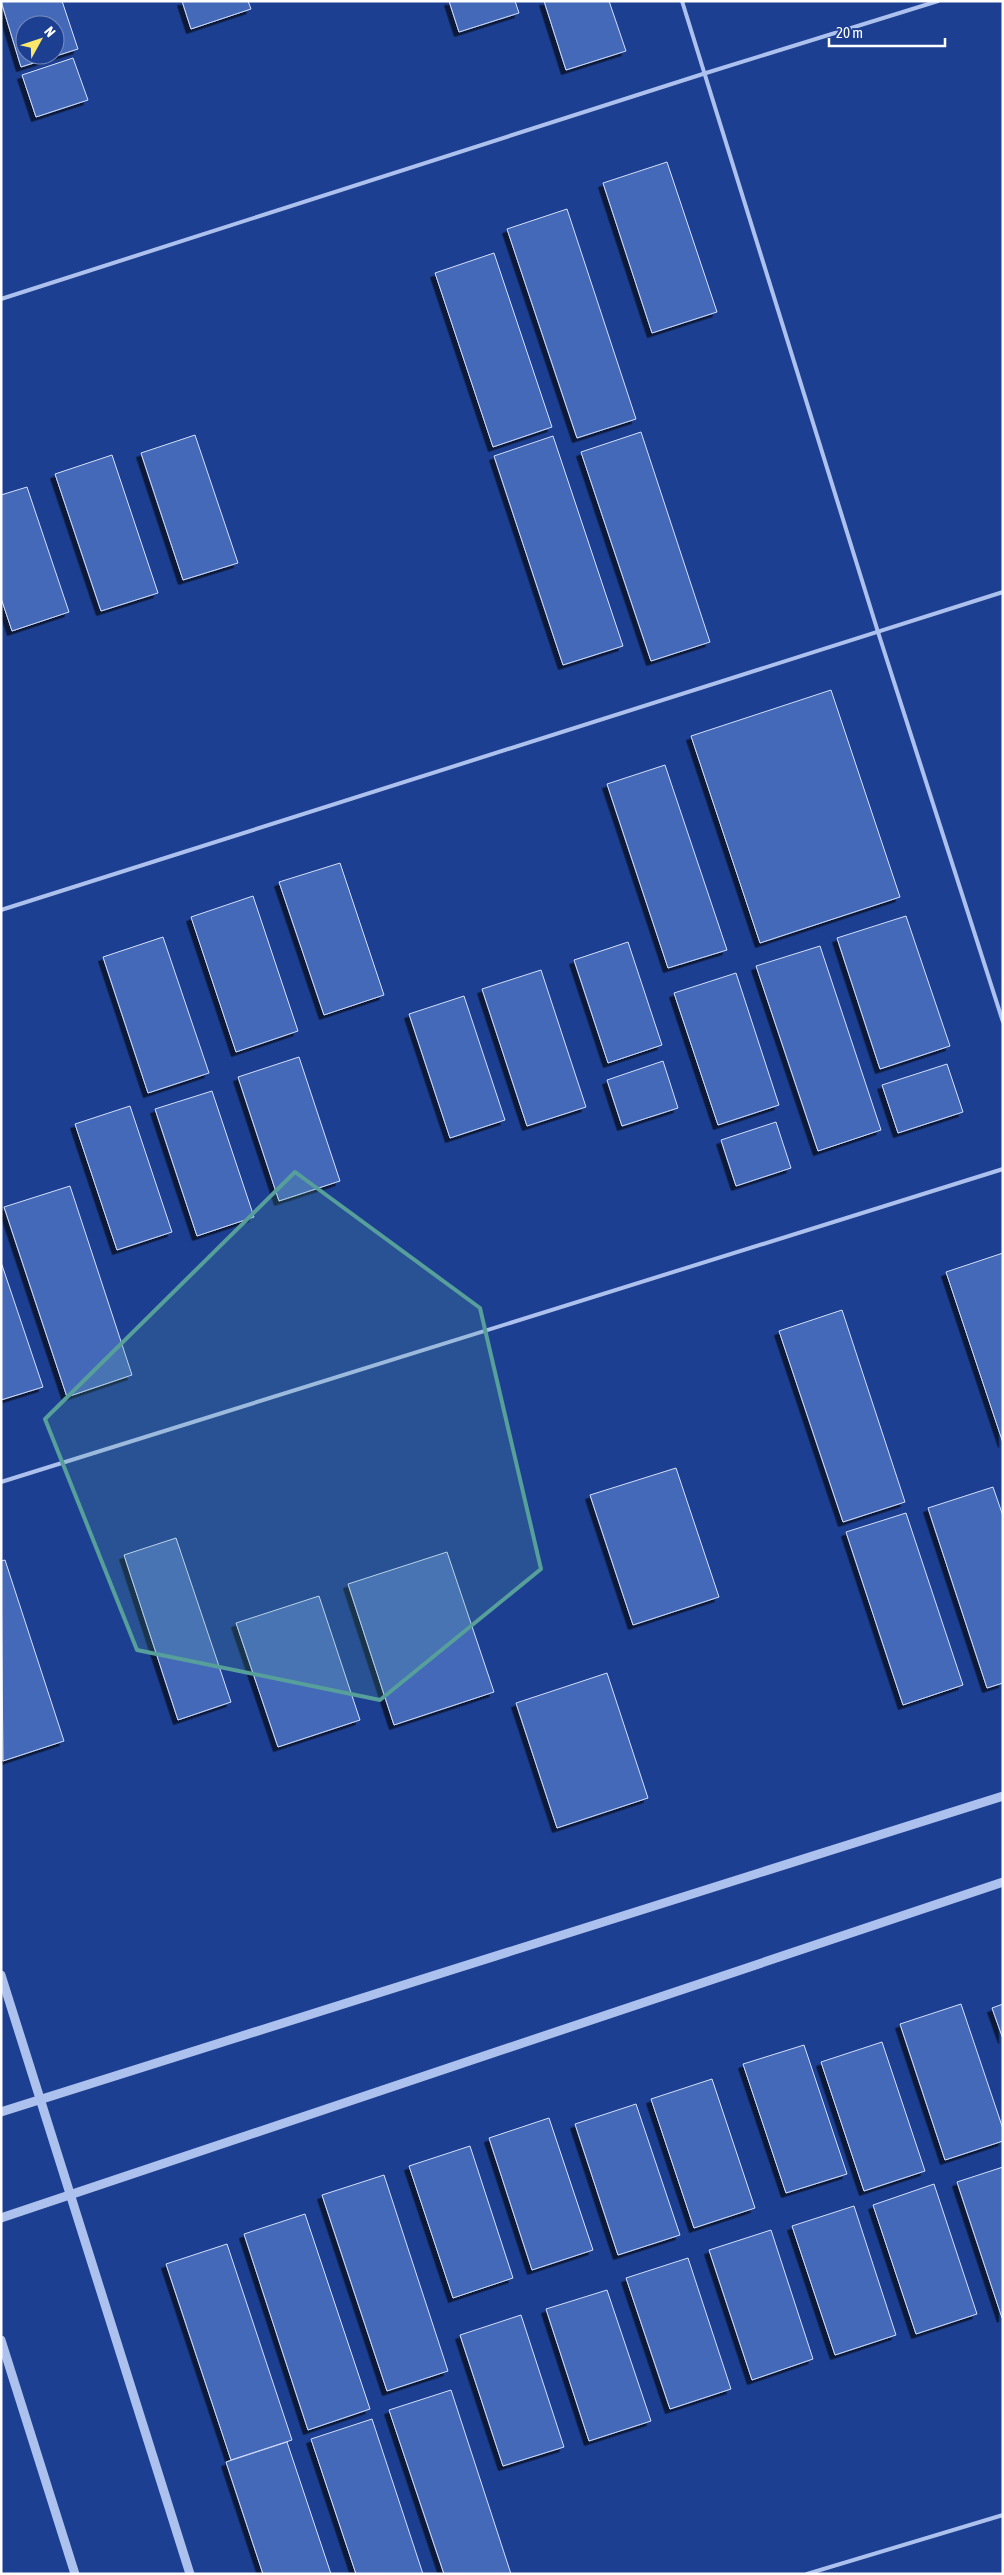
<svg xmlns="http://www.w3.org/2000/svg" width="1004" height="2575" font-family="'Asap Condensed',sans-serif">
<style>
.building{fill:#4569b9;stroke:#d3dffa;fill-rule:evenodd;filter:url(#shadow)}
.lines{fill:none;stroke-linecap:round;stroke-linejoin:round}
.service{stroke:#adc1ee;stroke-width:4}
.tertiary{stroke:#adc1ee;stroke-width:9}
.marked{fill:#579f9a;fill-opacity:0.2;stroke:#579f9a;stroke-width:4;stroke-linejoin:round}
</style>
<defs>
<filter id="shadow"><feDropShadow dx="-4.5" dy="4.5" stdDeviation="0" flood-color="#0009"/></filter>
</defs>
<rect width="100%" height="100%" fill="#1d3f91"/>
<!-- building -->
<g class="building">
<path d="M1 1H62L78 49 21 67ZM25 25H55V55H25Z"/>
<path d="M182 1H248L251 9 191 29Z"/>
<path d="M449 1H515L519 13 459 32Z"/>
<path d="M544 1H609L626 51 566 70Z"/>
<path d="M73 58 88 100 36 117 22 75Z"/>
<path d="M667 162 717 312 652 333 603 183Z"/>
<path d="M567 209 636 419 577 438 507 229Z"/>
<path d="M494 253 552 427 493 447 435 273Z"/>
<path d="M641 432 710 642 651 661 581 452Z"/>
<path d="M195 435 238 563 183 580 141 453Z"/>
<path d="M553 436 623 646 563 665 494 456Z"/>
<path d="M112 455 158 593 101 611 55 474Z"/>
<path d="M27 487 69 612 12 631 1 598V495Z"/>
<path d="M831 690 900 897 760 943 691 736Z"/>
<path d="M665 765 727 950 668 968 607 784Z"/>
<path d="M340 863 384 995 324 1015 279 882Z"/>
<path d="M253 896 298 1031 236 1052 191 917Z"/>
<path d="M906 916 950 1046 880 1069 837 938Z"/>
<path d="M163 937 209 1073 148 1093 103 957Z"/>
<path d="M628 942 662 1045 608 1063 574 960Z"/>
<path d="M820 946 881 1130 818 1151 756 966Z"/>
<path d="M541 970 586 1107 527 1126 482 989Z"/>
<path d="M736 973 779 1105 718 1125 674 993Z"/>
<path d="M464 996 505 1120 450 1138 409 1014Z"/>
<path d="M299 1057 340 1181 279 1201 238 1077Z"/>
<path d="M663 1061 678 1108 622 1126 607 1080Z"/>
<path d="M947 1064 963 1112 898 1133 882 1085Z"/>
<path d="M212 1091 254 1217 197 1236 155 1109Z"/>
<path d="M130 1106 172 1232 117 1250 75 1124Z"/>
<path d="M776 1122 791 1168 736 1186 721 1140Z"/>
<path d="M70 1186 132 1375 67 1397 4 1207Z"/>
<path d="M1003 1253V1443L946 1272Z"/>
<path d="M1 1262 43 1387 1 1400Z"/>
<path d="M842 1310 905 1502 843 1522 779 1331Z"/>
<path d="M676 1468 719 1597 633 1625 590 1495Z"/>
<path d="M993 1487 1003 1516V1683L987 1688 928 1508Z"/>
<path d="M906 1513 963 1685 903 1705 846 1532Z"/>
<path d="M176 1538 231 1702 178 1720 124 1555Z"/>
<path d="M447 1552 494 1692 394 1725 348 1584Z"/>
<path d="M5 1560 64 1741 3 1761 1 1561Z"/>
<path d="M319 1596 360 1720 278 1747 236 1623Z"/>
<path d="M607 1673 648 1798 557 1828 516 1703Z"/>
<path d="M961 2004 1003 2129V2141L945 2160 900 2024Z"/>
<path d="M1003 2004V2039L992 2008Z"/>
<path d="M882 2042 925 2171 864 2191 821 2062Z"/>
<path d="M804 2045 847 2174 786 2193 743 2064Z"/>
<path d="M712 2079 755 2208 694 2228 651 2099Z"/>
<path d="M636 2104 680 2235 618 2255 575 2124Z"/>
<path d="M549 2118 593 2250 532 2270 489 2138Z"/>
<path d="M470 2146 513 2278 453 2298 409 2166Z"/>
<path d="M1003 2167V2317L1002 2318 957 2182Z"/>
<path d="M384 2175 448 2371 387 2391 322 2195Z"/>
<path d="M934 2184 977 2314 916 2334 873 2205Z"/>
<path d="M854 2206 896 2335 835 2355 792 2226Z"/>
<path d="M305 2214 370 2409 308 2430 244 2234Z"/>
<path d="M771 2230 813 2359 752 2380 709 2250Z"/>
<path d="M227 2244 292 2440 231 2460 166 2264Z"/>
<path d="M688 2258 731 2389 670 2409 626 2278Z"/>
<path d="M607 2290 651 2421 589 2441 546 2309Z"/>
<path d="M521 2315 564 2447 503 2466 460 2335Z"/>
<path d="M451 2390 511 2574H444L389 2410Z"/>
<path d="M372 2419 423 2574H356L311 2439Z"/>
<path d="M287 2442 331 2574H263L226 2462Z"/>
</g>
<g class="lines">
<!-- service -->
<g class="service">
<path d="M682 1 878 632 1003 1022"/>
<path d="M1 299 706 73 938 1"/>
<path d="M1 910 1003 592"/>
<path d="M1 1482 1003 1169"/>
<path d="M807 2574 1003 2515"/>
</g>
<!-- tertiary -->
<g class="tertiary">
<path d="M1 1975 190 2574"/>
<path d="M1 2112 1003 1796"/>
<path d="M1 2218 1003 1882"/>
<path d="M1 2340 75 2574"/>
</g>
</g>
<!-- marked area -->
<path class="marked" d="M295 1172 480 1308 541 1569 380 1700 137 1650 45 1419Z"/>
<!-- border -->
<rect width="1004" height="2575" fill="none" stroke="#ffffff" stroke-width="5"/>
<!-- north arrow -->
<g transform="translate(40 40) rotate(50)"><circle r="24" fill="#1d3f91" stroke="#778cbd"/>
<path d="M0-4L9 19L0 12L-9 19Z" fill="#fde86c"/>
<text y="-8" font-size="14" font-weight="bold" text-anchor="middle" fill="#ffffff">N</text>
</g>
<!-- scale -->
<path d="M829 38v8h116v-8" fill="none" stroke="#ffffff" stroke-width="2.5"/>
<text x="836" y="38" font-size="15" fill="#ffffff" stroke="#1d3f91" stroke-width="4" paint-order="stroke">20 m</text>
</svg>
